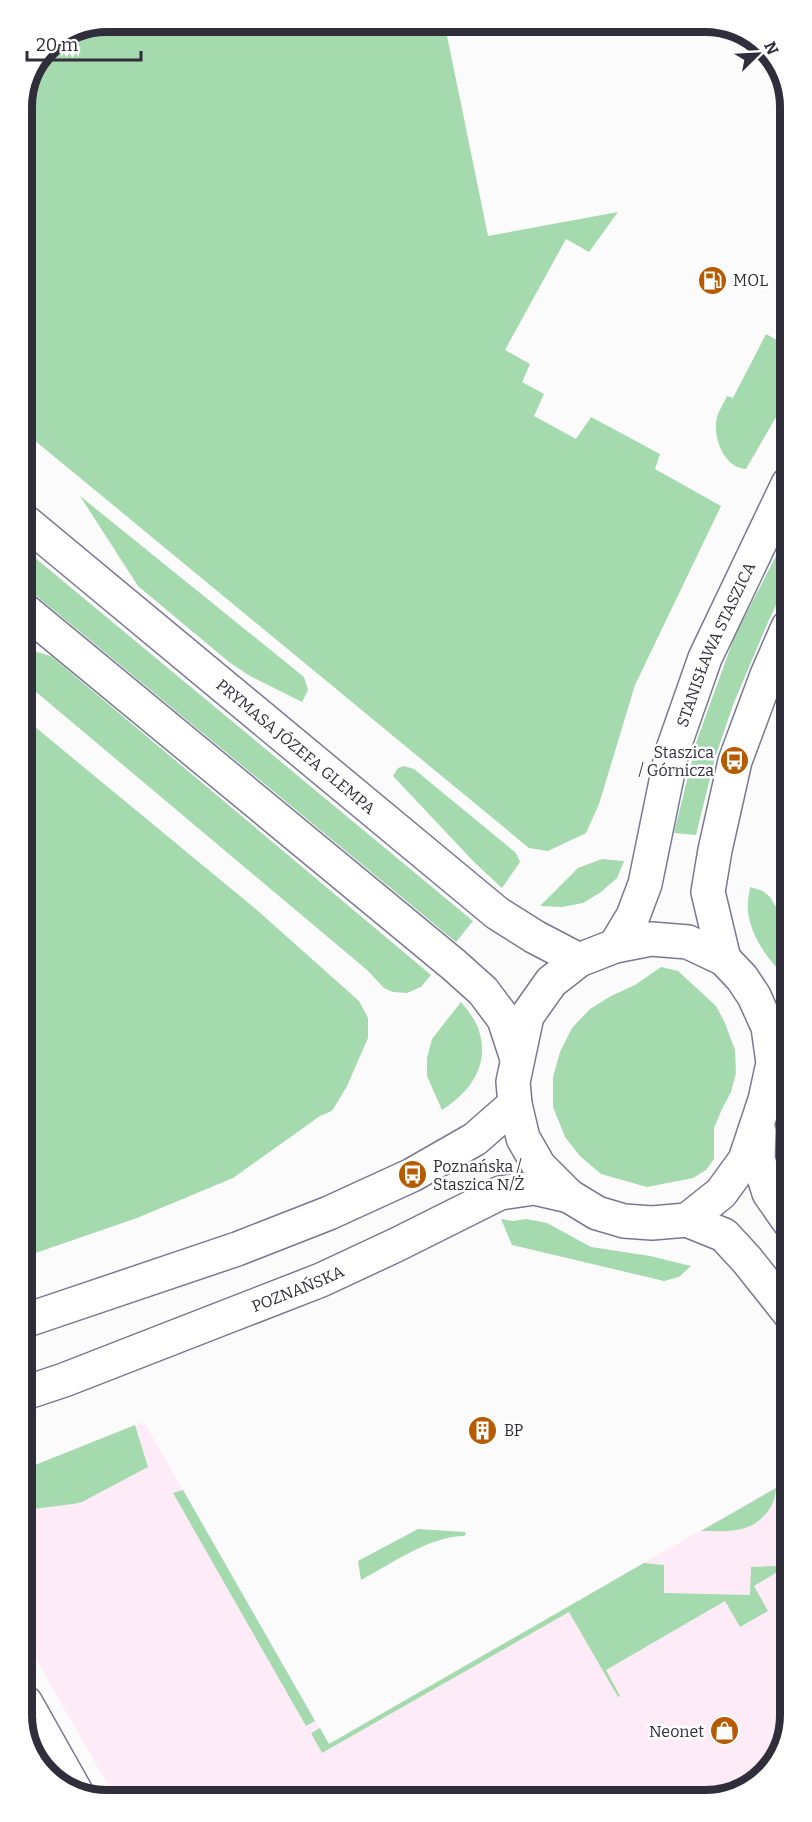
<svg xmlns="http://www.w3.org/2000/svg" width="812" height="1822" font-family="Bitter,serif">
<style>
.commercial{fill:#fdecf7}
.green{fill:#a4daad}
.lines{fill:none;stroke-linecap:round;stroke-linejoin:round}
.street-casing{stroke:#7b7795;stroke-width:36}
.secondary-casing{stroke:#7b7795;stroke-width:36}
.street{stroke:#fff;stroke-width:33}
.secondary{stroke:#fff;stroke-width:33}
.labels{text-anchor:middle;stroke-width:5;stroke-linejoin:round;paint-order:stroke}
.poi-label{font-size:16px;fill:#302e3b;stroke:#fff;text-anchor:start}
.street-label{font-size:16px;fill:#302e3b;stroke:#fff}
.rim{fill:none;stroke:#302e3b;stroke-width:8}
</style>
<rect width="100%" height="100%" fill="#fbfbfb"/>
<!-- commercial -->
<path class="commercial" d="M144 1422 329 1744 790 1479 791 1716 776 1763 733 1796 117 1801 25 1640V1469Z"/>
<!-- green -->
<g class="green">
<path d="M243 21H444L488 236 618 212 589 252 566 239 505 350 530 364 522 382 544 394 534 416 576 439 591 417 660 454 655 469 721 506 635 685 599 804 586 833 548 851 529 848 22 430 21 101 46 46 83 31Z"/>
<path d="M766 334 784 344 787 338V398L746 469C724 468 712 437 717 417 719 410 724 403 727 396L733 398Z"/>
<path d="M80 496 304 677 308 690 302 702 250 676 229 662 138 586Z"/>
<path d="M788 533V580L768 622 733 705 715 758 696 835 674 833 697 740 735 635Z"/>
<path d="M22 547 473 921 456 942 22 584Z"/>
<path d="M23 652H37L51 656 431 975 421 987 407 993 393 992 384 988 367 970 23 681Z"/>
<path d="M23 717 258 911 359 1001 368 1018V1038L347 1086 332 1111 320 1116 233 1178 137 1218 24 1257Z"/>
<path d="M404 766 414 769 516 853 520 862 502 888 475 863 393 776 398 768Z"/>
<path d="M602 859 624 861 617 878 601 892 583 903 562 907 540 906 578 868Z"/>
<path d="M750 887 763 891 770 897 789 928V978C770 965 750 935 748 911 747 903 749 895 750 887Z"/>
<path d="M661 967 678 971 716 1006 725 1023 735 1050 736 1073 731 1092 722 1109 714 1128V1159L706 1170 693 1178 647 1187 601 1174 580 1156 565 1137 553 1107V1077L560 1052 572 1028 590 1009 611 996 635 985Z"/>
<path d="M461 1002C468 1011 476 1020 479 1031 490 1065 470 1092 442 1110L427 1076V1058L432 1039Z"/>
<path d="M501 1219 513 1221 526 1219 547 1223 591 1247 650 1256 691 1266 679 1277 664 1281 512 1245Z"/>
<path d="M135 1425 148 1467 82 1502 73 1504 25 1510V1469Z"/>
<path d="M776 1488C775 1500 772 1508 763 1517 746 1534 724 1531 701 1531Z"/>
<path d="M183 1490 315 1721 306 1726 173 1493Z"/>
<path d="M418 1529 465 1532 466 1534 464 1536C430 1536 391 1564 361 1580L358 1561Z"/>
<path d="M791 1561V1564L754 1586 768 1611 740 1627 725 1601 606 1670 620 1696 618 1697 569 1612 322 1753 311 1733 320 1728 329 1744 644 1563 664 1565V1593L750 1595 751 1567 775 1566Z"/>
</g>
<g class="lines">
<defs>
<path id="street" d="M26 1703 76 1792"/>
<g id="secondary">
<path id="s1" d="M22 519 497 913 535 937 579 960"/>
<path d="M23 609 454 965 483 991 504 1019 517 1059"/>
<path d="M651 939 688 942 724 959 742 978 754 996 768 1027 773 1063 765 1100 745 1160 721 1193 687 1220 652 1223 624 1221 597 1213 569 1196 539 1166 523 1138 515 1104 513 1082 527 1016 551 982 579 960 615 946Z"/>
<path id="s2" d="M615 946 633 916 645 884 672 752 705 658 788 484"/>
<path d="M724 959 708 892 715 850 735 761 767 675 788 627"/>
<path d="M759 1131 758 1159 769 1193 790 1223"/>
<path d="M687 1220 724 1235 747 1260 790 1314"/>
<path d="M24 1321 237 1249 329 1213 412 1175 475 1139 515 1104"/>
<path id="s3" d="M25 1393 64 1380 321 1280 396 1245 500 1193 534 1188 569 1196"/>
</g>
</defs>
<!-- street casing -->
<use href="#street" class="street-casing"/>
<!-- secondary casing -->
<use href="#secondary" class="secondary-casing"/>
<!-- street -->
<use href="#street" class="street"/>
<!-- secondary -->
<use href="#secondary" class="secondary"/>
</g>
<!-- icons -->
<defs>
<symbol id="fuel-disc" viewBox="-11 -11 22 22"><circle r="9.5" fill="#b65b00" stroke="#fff"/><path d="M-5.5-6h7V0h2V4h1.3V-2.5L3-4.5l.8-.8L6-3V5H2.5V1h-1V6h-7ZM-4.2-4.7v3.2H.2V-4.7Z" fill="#fff"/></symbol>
<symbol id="bus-disc" viewBox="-11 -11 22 22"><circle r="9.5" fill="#b65b00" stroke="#fff"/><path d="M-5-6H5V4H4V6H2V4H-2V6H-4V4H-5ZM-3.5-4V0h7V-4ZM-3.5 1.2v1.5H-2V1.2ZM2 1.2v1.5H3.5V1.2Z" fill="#fff"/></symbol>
<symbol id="building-disc" viewBox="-11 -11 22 22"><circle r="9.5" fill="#b65b00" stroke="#fff"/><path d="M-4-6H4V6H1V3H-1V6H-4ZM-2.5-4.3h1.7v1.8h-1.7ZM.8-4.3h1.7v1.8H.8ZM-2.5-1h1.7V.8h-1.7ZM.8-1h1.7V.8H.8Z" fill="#fff"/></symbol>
<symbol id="shop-disc" viewBox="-11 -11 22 22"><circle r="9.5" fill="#b65b00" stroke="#fff"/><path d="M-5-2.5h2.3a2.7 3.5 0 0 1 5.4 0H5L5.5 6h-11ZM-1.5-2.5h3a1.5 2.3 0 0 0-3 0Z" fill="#fff"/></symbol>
</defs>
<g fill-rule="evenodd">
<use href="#fuel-disc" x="696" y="264" width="33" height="33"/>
<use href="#bus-disc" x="718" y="744" width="33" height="33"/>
<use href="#bus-disc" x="396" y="1158" width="33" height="33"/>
<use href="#building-disc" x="466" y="1414" width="33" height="33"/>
<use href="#shop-disc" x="708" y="1714" width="33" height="33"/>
</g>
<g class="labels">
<!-- poi labels -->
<g class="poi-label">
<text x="733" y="286">MOL</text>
<text x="714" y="758" text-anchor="end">Staszica<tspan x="714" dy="18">/ Górnicza</tspan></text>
<text x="433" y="1172">Poznańska /<tspan x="433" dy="18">Staszica N/Ż</tspan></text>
<text x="504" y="1436">BP</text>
<text x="704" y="1737" text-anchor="end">Neonet</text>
</g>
<!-- street labels -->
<g class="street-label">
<text dy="6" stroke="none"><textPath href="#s2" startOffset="320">STANISŁAWA STASZICA</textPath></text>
<text dy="6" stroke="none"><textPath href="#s1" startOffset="356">PRYMASA JÓZEFA GLEMPA</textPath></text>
<text dy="6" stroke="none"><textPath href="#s3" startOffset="292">POZNAŃSKA</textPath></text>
</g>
</g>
<!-- crop -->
<path d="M0 0H812V1822H0ZM107 32H705A75 75 0 0 1 780 107V1715A75 75 0 0 1 705 1790H107A75 75 0 0 1 32 1715V107A75 75 0 0 1 107 32Z" fill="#fff" fill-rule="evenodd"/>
<path class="rim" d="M107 32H705A75 75 0 0 1 780 107V1715A75 75 0 0 1 705 1790H107A75 75 0 0 1 32 1715V107A75 75 0 0 1 107 32Z"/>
<!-- north arrow -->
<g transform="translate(758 54) rotate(66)" stroke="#ffffff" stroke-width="4.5" paint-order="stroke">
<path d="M0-4.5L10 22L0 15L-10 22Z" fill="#302e3b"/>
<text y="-9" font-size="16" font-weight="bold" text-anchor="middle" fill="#302e3b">N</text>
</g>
<!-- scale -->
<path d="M27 51v9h114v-9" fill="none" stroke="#302e3b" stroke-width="3"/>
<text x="36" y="51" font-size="18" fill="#302e3b" stroke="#ffffff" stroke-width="4.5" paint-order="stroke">20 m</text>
</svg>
